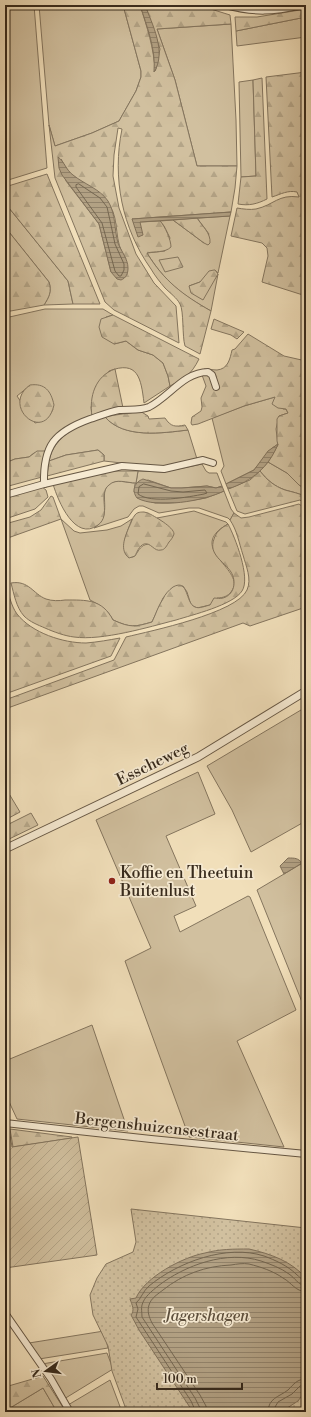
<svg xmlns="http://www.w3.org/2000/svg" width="311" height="1417" font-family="'Libre Bodoni',serif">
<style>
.grass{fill:#d1c09f;stroke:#84755e;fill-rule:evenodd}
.forest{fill:url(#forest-firs);stroke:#84755e;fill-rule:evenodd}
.park{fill:url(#park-dots);stroke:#84755e}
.garden{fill:url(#garden-furrows);stroke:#84755e}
.water{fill:url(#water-rules);stroke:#81715a}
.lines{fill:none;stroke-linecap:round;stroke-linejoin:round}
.shore{stroke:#746650;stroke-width:1}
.minor-casing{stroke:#665744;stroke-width:8}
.tertiary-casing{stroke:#665744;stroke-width:9}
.minor{stroke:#f6ead2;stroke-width:6}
.tertiary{stroke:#f6ead2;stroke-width:7}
.poi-dot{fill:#8f2418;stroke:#f6ead2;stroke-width:1.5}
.labels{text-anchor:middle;stroke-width:3.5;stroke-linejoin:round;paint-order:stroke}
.street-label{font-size:16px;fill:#372a1c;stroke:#f6ead2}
.poi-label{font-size:16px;fill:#372a1c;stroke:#f6ead2;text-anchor:start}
.park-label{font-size:16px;font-style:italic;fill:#5e503d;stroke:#f6ead2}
</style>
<defs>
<pattern id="forest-firs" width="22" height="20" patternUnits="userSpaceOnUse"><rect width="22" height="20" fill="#d1c09f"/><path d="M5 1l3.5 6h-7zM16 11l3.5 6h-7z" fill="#b4a588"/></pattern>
<pattern id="park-dots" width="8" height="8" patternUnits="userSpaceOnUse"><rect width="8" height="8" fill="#d1c09f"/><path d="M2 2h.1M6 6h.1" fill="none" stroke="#b4a588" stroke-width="1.8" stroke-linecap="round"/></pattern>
<pattern id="garden-furrows" width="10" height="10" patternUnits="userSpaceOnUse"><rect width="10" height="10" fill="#d1c09f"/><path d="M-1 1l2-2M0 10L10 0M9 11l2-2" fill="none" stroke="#b4a588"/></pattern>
<pattern id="water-rules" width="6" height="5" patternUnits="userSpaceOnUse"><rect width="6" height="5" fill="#b2a184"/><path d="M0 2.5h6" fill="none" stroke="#92836b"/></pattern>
</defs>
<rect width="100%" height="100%" fill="#f1dfba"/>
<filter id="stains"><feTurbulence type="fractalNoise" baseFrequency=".005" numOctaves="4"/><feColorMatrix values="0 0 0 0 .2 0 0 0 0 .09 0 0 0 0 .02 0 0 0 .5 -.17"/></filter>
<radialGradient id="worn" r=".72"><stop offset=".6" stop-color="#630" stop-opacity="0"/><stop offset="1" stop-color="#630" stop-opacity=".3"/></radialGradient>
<!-- grass -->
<g class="grass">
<path d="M5 5H34L47 168 5 181Z"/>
<path d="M39 5H123L141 71V77L136 91 119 121 92 133 55 146 49 125Z"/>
<path d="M306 17V37L237 46 236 31Z"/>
<path d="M231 24 236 120 237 166H197L175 80 157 29Z"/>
<path d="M253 80 256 176 241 177 239 82Z"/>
<path d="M5 203 68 281 73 304 44 305C49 297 52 291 49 282L5 227Z"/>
<path d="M230 216 218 273 215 270 200 282 189 286 214 280 218 274 211 311C182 295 165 282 147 253L165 251 170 238 164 226 160 221 173 220 204 243 209 234 197 218Z"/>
<path d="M45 309H103L113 315 106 317 114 344 126 341 138 350 153 355 163 363 168 376 170 386 144 403C141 378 138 360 109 371L91 407 92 416 65 428 46 451 34 453 29 457 15 459 5 463V318ZM28 387 53 409C49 418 44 421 35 423L17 396Z"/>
<path d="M275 397 283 409H286L288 413 279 416 276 429 278 444 271 449 254 470 226 484 221 471 224 466 212 418 244 406Z"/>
<path d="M105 417C125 439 162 433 188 430L197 459 167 467H157L104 461V455L98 450 66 455 49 461C55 433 81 425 105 417Z"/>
<path d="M268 462 287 473 299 485 306 489V497C299 493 292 492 285 490 274 486 267 480 260 471Z"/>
<path d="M202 464 206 471 209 473H217L222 486 216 488 207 486 182 488H171L148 480 135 484 134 492 155 503 194 500 206 498 224 491 231 509 234 513 230 520 228 518 199 508H189L159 513 143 506H139L134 509 128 517 94 528C116 514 94 489 113 482 120 480 129 483 136 483L138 471 164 472Z"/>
<path d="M194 511 226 522 228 524C183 549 249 570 231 592 228 596 223 598 217 598L210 605 197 608 191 605 187 592 183 586 172 588 163 598 152 622C134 627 131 628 113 620 108 610 100 605 90 600L61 519 74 531 80 533 107 530 121 526 132 519C128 531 120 545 127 556 139 562 135 544 150 544L153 547 162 522 157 518Z"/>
<path d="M306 707V824L304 822 251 852 232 810 207 766Z"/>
<path d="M198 772 215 814 166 836 196 906 174 916 180 932 248 896 250 897 296 1010 237 1041 284 1147 189 1137 125 961 151 948 96 820Z"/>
<path d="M306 861V1012L257 890Z"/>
<path d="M92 1025 128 1131 17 1119 5 1093V1061Z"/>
<path d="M104 1331 108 1348 39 1359 29 1343Z"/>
<path d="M107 1353 113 1369 64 1399 42 1364Z"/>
<path d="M110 1380 122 1412H73L68 1405Z"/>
<path d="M43 1388 57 1412H5V1411Z"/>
</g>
<!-- forest -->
<g class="forest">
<path d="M123 5H140C147 27 154 48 155 71L156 69 160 49 145 5H198L230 15 231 24 157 29 175 80 197 166H237L235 188 231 212 132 219 140 222 160 221C165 226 171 240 171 247 165 253 155 251 147 253 164 281 183 295 211 311L200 354 185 346C182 336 184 311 180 304 177 298 170 293 165 288 160 282 155 276 151 269 122 228 112 178 122 129L118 128 114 155 113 176 119 208 136 254 154 283 176 306 179 343 114 310 105 302 55 178 49 125 55 146 92 133 119 121 136 91 141 77V71ZM61 159C64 165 67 170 72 175 84 185 101 191 110 206 120 221 113 242 126 259L111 272 99 224 66 181Z"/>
<path d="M306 9V17L236 31 235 17H257Z"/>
<path d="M306 72V296L262 282 268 256 267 248 262 243 231 236 237 208C243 209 250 210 256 209 274 205 278 194 299 197L297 192C288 190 281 194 272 197L266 77Z"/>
<path d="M262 78 267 199C257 204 249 206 238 204L241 177 256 176 253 80Z"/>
<path d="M47 174 100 304H73L68 281 5 203V187Z"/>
<path d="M197 218C202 226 211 233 210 243L208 245 204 243 173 220Z"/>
<path d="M5 227 49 282C52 292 49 297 44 305L5 312Z"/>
<path d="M178 257 183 267 165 272 159 260Z"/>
<path d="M214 270H215L218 274 203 300 191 293 189 286 200 282 209 271Z"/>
<path d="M113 315 199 359C191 375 185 378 170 386L168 376 163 363 153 355 138 350 126 341 114 344 102 337 99 327 101 319Z"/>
<path d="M214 319 244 332 237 339 231 335 211 329Z"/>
<path d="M248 334 284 356 306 361V463L304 474 306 476V489L299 485 287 473 268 462 278 445 277 441V419L279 416 288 413 286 409 278 408 272 404 275 397 244 406 198 424 192 425 191 423 192 417 201 411 202 407 201 398 206 386 202 375 204 369C209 369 213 370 217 370 228 369 230 359 232 350L235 349Z"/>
<path d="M115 369 123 408 92 416C89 397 95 376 115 369Z"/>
<path d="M30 385C45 383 51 391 54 405 45 445 0 406 30 385Z"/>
<path d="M140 411 148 416 149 419 165 418C171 427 175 427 185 425L188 430C162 433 124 439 105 417 117 414 128 414 140 411Z"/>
<path d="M98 450 104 455V461L47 476 49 461 66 455Z"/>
<path d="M37 451H46L42 477 5 487V463L15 459 29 457Z"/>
<path d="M107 471H138L136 483C127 483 116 478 109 485 97 494 112 515 98 525 75 542 58 501 53 484Z"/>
<path d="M260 471C267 480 274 486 285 490 292 492 299 493 306 497V505L300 500 245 514 237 511 228 489 250 480Z"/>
<path d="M42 487 46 490 48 497 35 509 5 519V496Z"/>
<path d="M51 496 53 497 61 519 5 539V524L30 517 41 510Z"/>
<path d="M299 504 306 509V607L250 626 243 623 5 709V700L114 660 126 637C151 631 237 613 247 590 252 579 246 566 243 555 239 543 237 530 230 520L234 513 241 518 249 517Z"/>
<path d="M144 512 148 513C154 516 174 527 174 534 173 537 171 540 169 542 167 545 165 550 161 550 154 552 151 542 144 544 139 546 137 552 135 556L129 558C119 550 125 537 129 527 131 524 132 518 135 515 137 512 141 512 144 512Z"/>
<path d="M228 524C235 537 251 578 242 591 233 605 192 615 176 620 149 627 102 641 74 637 65 636 54 632 45 628 38 625 30 622 24 616 16 607 14 594 11 583 29 580 33 594 46 599 52 601 59 601 65 600 87 600 102 599 113 620 131 628 135 627 152 622 156 614 158 606 163 599 165 594 169 590 173 587 189 578 185 603 195 607 199 609 205 606 210 605L214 598C217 598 220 599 223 598 234 595 237 582 231 572 224 561 208 555 214 539 216 532 221 528 228 524Z"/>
<path d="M5 582H6C8 592 11 606 17 614 32 633 63 643 86 643 98 642 109 640 120 638L111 656 5 694Z"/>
<path d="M5 787 20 812 5 820Z"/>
<path d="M31 813 38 825 5 841V826Z"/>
<path d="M10 1129 72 1137V1138L13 1147Z"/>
<path d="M43 1376 66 1412H57L43 1388 5 1411V1387Z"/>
</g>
<!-- park -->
<path class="park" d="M131 1209 306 1228V1412H127L112 1371 108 1346 93 1315 90 1295 97 1278 106 1264 133 1252 136 1242Z"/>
<!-- garden -->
<path class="garden" d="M5 1128H9L12 1147 78 1137 97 1255 5 1268Z"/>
<!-- water -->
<g class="water">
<path d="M140 5H145C152 24 167 52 154 72 156 49 147 27 140 5Z"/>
<path d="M58 157C64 161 66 170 73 175 84 184 100 189 108 201 116 214 114 229 118 243 121 251 128 259 128 268 128 274 126 278 121 280L117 279 111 272 99 224 62 175 59 168Z"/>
<path d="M231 212 230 216 140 222 143 235 138 237 132 219Z"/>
<path d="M278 444C269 467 252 481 228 489L226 484 254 470 268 451Z"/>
<path d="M143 479 171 488H182L207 486 216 488 222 486 224 491C204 501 157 509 137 498 131 490 135 482 143 479Z"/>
<path d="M288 858C295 858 298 858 302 863L284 874 280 866Z"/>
<path d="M249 1249C271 1254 291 1261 306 1278V1390L298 1401 281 1412H193L139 1330 131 1315C135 1310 132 1305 130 1299L136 1298C145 1277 183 1257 205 1253 219 1249 234 1249 249 1249Z"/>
</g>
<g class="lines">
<!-- shore -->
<g class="shore">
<path d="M79 184 100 198 107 207 111 225 115 244 124 264V270L121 276H119L115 271 102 223 76 187V185Z"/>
<path d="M144 484 171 491 183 492 205 490 207 493 204 494C189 497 151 504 138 494L139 487Z"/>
<path d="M196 1412 191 1401 136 1317 138 1309 136 1303C141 1299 143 1291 149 1286 178 1262 227 1244 264 1256 275 1260 288 1266 296 1274 300 1277 301 1280 306 1281"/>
<path d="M201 1412 200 1408 195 1398 142 1317C142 1313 141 1308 142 1305 144 1297 152 1291 158 1286 185 1265 227 1250 261 1261 270 1264 281 1268 289 1274 295 1278 298 1285 306 1286"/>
<path d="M207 1412 206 1406 200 1395 152 1323C149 1317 147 1311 149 1305 151 1298 158 1294 163 1290 183 1274 206 1266 231 1265 237 1264 243 1263 249 1264 261 1267 273 1271 283 1278 292 1283 295 1291 306 1292"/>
<path d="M268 1412C268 1398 279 1397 288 1390 294 1384 297 1379 306 1379"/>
<path d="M274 1412 275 1407 278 1402 292 1394 300 1386 306 1385"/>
</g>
<defs>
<g id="minor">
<path d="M225 5C257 13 271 12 303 5"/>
<path d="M44 484C43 446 54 432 90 419 99 416 109 412 119 410 128 409 140 411 149 407 169 397 184 372 208 372L212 375 216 387"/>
<path d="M5 495 44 484 122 466 164 469 203 460 213 463"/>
<path d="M5 1123 151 1139 306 1154"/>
<path d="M5 1313 51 1379 70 1412"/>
</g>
<path id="tertiary" d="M5 849 198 757 306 691"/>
</defs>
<!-- minor casing -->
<use href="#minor" class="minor-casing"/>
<!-- tertiary casing -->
<use href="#tertiary" class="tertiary-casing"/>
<!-- minor -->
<use href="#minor" class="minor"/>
<!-- tertiary -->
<use href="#tertiary" class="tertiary"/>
</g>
<!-- markers -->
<circle class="poi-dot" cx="112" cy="881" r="4"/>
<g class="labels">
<!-- street labels -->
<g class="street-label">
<text transform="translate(152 763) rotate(-26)" y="6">Esscheweg</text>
<text transform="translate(157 1126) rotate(6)" y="6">Bergenshuizensestraat</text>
</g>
<!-- poi labels -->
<g class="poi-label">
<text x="120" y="878">Koffie en Theetuin<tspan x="120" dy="18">Buitenlust</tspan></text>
</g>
<!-- park labels -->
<g class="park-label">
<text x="207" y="1321">Jagershagen</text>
</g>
</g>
<!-- margin -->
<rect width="311" height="1417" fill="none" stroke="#f1dfba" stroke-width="20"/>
<rect x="6" y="6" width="299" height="1405" fill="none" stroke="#372a1c" stroke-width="2"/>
<rect x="10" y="10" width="291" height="1397" fill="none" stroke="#372a1c"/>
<!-- north arrow -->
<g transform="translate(46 1371) rotate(256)" stroke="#f6ead2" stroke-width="3" paint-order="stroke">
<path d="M0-3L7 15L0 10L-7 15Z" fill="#372a1c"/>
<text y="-6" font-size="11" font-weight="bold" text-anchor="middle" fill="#372a1c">N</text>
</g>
<!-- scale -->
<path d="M157 1383v6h85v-6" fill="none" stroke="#372a1c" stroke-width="2"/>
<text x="163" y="1383" font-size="12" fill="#372a1c" stroke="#f6ead2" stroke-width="3" paint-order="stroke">100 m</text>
<rect width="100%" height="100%" filter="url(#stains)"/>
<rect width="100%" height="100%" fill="url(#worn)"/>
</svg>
